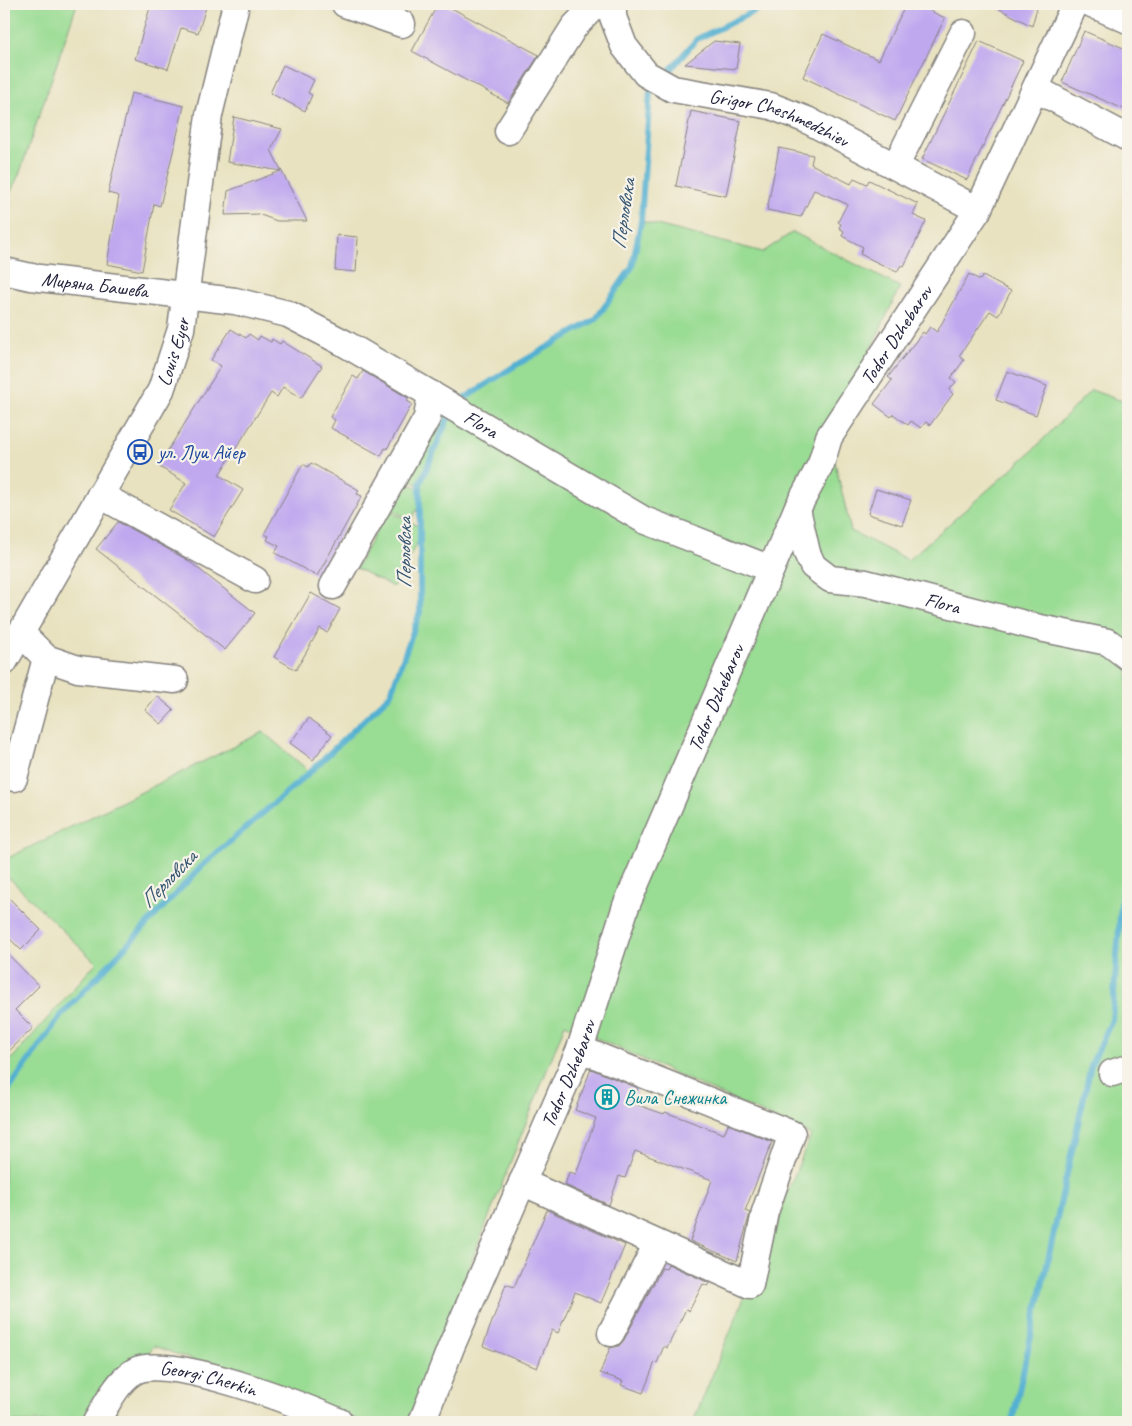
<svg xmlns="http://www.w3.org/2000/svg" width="1132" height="1426" font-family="Caveat,sans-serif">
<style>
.green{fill:#99dc93;stroke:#5e7f67}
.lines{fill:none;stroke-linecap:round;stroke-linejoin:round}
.stream{stroke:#53b0d1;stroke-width:6}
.building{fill:#c0a8ef}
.minor-casing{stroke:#85827e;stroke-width:29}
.minor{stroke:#fff;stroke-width:26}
.labels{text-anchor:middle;stroke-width:4.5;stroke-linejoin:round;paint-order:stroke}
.street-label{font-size:20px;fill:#22223b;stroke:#f7f3e8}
.transit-label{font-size:20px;fill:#164399;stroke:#f7f3e8;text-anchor:start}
.culture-label{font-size:20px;fill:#0d838f;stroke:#f7f3e8;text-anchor:start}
.water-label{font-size:21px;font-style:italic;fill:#335470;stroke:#f7f3e8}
</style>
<rect width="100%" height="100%" fill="#f7f3e8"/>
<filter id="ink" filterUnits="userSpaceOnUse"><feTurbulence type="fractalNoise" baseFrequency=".02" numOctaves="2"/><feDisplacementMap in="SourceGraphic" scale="10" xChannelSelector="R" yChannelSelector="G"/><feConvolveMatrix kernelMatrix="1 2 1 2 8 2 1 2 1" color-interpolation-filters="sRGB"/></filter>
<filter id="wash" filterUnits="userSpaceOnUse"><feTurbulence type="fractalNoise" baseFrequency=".0096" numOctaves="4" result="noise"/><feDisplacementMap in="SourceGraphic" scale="20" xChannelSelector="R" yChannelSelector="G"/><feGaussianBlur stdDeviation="1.12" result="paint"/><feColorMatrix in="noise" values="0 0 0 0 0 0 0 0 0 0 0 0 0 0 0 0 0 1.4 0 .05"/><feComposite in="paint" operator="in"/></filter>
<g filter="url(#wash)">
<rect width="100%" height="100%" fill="#e8e2c0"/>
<!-- green -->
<g class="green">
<path d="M4 4H77L20 172 4 207Z"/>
<path d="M641 221 763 252 793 232 900 287 829 437 851 531 908 560 1031 452 1091 390 1128 403V1422H693L811 1135 565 1024 408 1422H364L154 1346 128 1378 112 1422H4V1055L10 1061 96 963 4 873V860L263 732 310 772 390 695 420 612V538L393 587 356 568 388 510 420 527V505L411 520 389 508 404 481 420 489V484L454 406 513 367 596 319 632 267Z"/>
<path d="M439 406 452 408 418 485 406 477Z"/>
</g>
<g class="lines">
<!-- stream -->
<g class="stream">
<path d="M664 77 697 39 761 8 762 4"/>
<path d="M459 402 513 367 596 319 632 267 641 221 650 92 656 86"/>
<path d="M4 1096 62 1014 202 866 310 772 390 695 420 612V484L451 411"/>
<path d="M1012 1422 1091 1065 1112 1020 1122 891 1128 871"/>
</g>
</g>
<g id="blocks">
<!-- building -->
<g class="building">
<path d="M151 4H194L206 7 198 33 181 28 168 69 135 59Z"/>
<path d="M438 4H444L539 55 508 103 412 51Z"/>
<path d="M906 4H916L945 18 895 121 803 77 823 34 879 60Z"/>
<path d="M990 4H1038L1032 26Z"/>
<path d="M1084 31 1128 50V111L1062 82Z"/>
<path d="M714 41 740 44 736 69 685 64Z"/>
<path d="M979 41 1023 61 967 180 922 159Z"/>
<path d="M283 65 314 80 308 93 312 95 305 111 270 93Z"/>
<path d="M131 93 184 106 160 206 154 204 142 271 107 264 119 196 108 193Z"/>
<path d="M691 111 741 121 726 196 676 186Z"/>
<path d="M234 117 282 129 271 150 307 221H277L258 214 225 215 228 191 281 171 227 162Z"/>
<path d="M779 148 813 155 811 164 851 184 854 178 867 184 869 180 918 204 913 215 926 221 904 266 901 265 897 272 860 254 863 247 842 236 844 231 839 228 841 224 838 222 847 204 814 190 801 217 767 210Z"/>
<path d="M337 235 358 237 356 272 335 270Z"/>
<path d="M969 274 980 280 983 276 1011 291 998 316 990 311 959 356 964 360 951 378 956 382 949 390 953 394 930 425 926 422 921 428 911 421 908 425 893 414 891 417 874 404 892 380 888 377 923 332 925 334 930 327 937 332Z"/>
<path d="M231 329 246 338 249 334 258 340 260 336 271 342 272 339 280 344 282 341 322 366 301 398 283 387 277 397 271 393 219 475 243 490 214 537 169 510 186 483 158 466 221 366 211 360Z"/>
<path d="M363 371 408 398 407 401 412 404 387 449 385 448 381 456 331 428 335 420 330 417 353 376 358 379Z"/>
<path d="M1007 371 1047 386 1036 415 996 400Z"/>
<path d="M311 463 359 490 357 494 362 496 317 576 275 553 279 546 267 540 269 536 264 534 303 464 308 467Z"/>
<path d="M876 489 911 500 902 525 868 514Z"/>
<path d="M118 522 186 559 255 613 225 650 96 549Z"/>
<path d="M311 593 340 609 327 633 320 628 296 670 274 657Z"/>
<path d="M157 696 174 710 161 724 145 710Z"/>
<path d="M309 718 332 735 313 760 290 743Z"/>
<path d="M4 893 41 930 21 950 4 933Z"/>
<path d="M4 950 39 986 15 1010 33 1028 4 1056Z"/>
<path d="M591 1069 638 1088 632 1103 664 1114 665 1112 724 1134 728 1124 772 1142 745 1211 750 1213 737 1261 690 1241 712 1180 635 1151 625 1178 619 1176 609 1205 565 1185 569 1172 576 1174 596 1118 575 1110Z"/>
<path d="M547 1210 625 1245 601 1303 575 1292 558 1333 552 1330 537 1368 483 1346 506 1284 514 1287Z"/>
<path d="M668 1264 709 1283 708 1286 703 1284 689 1311 686 1309 667 1348 664 1346 657 1363 655 1362 643 1393 621 1385 623 1381 600 1373 610 1348 619 1346 624 1340 662 1268 666 1269Z"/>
</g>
</g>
</g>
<g filter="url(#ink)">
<use href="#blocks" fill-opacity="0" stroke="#85827e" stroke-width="1"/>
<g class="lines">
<defs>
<g id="minor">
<path d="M345 4 402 24"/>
<path id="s1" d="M613 4V17L624 46 646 74 673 89 771 106 807 120 978 210"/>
<path d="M1092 4 1128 20"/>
<path d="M1036 89 1128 138"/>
<path d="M508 131 574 27 596 4"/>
<path d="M896 165 963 33"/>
<path id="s2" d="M4 271 31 277 235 301 288 314 344 343 644 520 771 569"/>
<path d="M100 495 255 580"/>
<path id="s3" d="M797 509 807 553 813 566 830 579 866 583 1040 628 1108 642 1128 657"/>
<path d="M333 586 427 418 431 394"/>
<path d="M21 633 46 658 78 669 175 680"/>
<path id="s4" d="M4 662 161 390 181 329 209 115 236 4"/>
<path d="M14 778 46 658"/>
<path d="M1112 1073 1128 1068"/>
<path d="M522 1182 750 1285 765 1212 792 1134 580 1049"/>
<path d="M611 1333 657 1244"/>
<path id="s5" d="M96 1422C106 1406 117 1381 135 1371 168 1353 305 1406 340 1422"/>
<path id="s6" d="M422 1422 451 1347 580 1049 626 906 797 509 821 464 829 437 978 210 1075 4"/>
</g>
</defs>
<!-- minor casing -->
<use href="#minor" class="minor-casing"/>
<!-- minor -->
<use href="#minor" class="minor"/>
</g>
</g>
<!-- icons -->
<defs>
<symbol id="bus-ring" viewBox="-11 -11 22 22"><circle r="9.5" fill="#f7f3e8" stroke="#1a4fb4" stroke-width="1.5"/><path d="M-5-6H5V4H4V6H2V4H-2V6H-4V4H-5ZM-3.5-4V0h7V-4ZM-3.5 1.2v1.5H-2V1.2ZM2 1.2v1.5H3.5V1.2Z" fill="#1a4fb4"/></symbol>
<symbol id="building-ring" viewBox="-11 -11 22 22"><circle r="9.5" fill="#f7f3e8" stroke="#0f9aa8" stroke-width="1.5"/><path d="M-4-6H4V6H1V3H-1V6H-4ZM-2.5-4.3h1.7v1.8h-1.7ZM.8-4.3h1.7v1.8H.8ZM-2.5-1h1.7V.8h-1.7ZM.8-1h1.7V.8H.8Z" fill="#0f9aa8"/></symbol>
</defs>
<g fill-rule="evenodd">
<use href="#bus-ring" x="126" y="438" width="28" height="28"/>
<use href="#building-ring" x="593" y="1083" width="28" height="28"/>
</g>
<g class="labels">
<!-- street labels -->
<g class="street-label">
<text dy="7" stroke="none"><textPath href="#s1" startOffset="221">Grigor Cheshmedzhiev</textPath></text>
<text dy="7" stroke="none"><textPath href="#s2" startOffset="92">Миряна Башева</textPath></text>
<text dy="7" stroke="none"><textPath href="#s6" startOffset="1189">Todor Dzhebarov</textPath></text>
<text dy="7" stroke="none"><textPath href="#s4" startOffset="354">Louis Eyer</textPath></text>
<text dy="7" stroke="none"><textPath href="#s2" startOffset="510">Flora</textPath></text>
<text dy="7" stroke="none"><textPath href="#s3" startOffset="196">Flora</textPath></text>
<text dy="7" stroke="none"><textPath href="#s6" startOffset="782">Todor Dzhebarov</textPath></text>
<text dy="7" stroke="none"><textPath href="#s6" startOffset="378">Todor Dzhebarov</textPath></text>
<text dy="7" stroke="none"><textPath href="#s5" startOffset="140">Georgi Cherkin</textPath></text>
</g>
<!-- transit labels -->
<g class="transit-label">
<text x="158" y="459">ул. Луи Айер</text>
</g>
<!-- culture labels -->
<g class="culture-label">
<text x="624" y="1104">Вила Снежинка</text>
</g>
<!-- water labels -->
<g class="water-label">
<text transform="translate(623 214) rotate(-82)" y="7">Перловска</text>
<text transform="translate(404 553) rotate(-90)" y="7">Перловска</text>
<text transform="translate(168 879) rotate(-46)" y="7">Перловска</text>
</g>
</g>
<!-- margin -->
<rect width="1132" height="1426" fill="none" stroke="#f7f3e8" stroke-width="20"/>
</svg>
